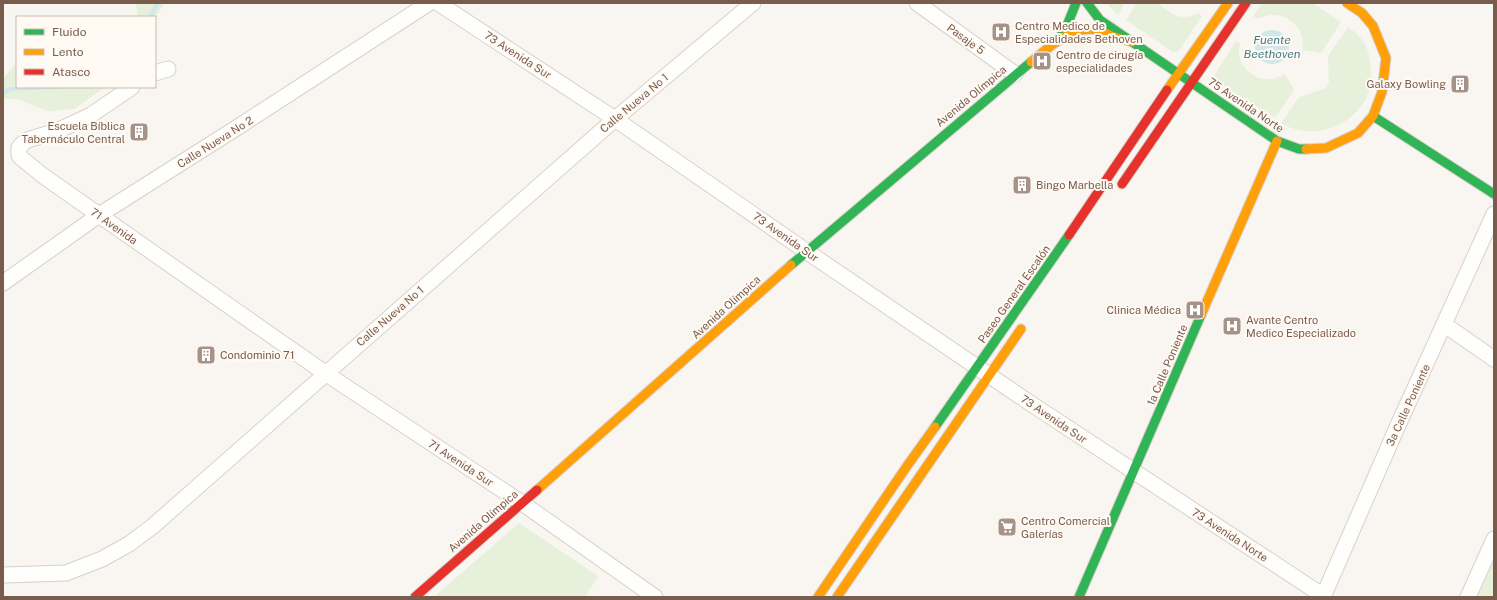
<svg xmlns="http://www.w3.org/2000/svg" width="1497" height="600" font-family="'Public Sans',sans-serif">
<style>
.green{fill:#e7f0db}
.water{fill:#d0e8ea}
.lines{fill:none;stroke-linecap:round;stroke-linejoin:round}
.stream{stroke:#d0e8ea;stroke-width:4}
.street-casing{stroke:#d7d1cb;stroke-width:17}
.fast-casing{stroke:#d9d2cb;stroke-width:11}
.slow-casing{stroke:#d9d2cb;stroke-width:11}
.jam-casing{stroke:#d9d2cb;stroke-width:11}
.street{stroke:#fefefd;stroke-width:15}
.fast{stroke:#30b455;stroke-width:9}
.slow{stroke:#ff9f0a;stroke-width:9}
.jam{stroke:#e5322d;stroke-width:9}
.labels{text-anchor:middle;stroke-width:4;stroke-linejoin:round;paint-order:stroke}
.poi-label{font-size:11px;fill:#7a5c4d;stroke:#fffaf3;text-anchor:start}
.street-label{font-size:11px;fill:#7a5c4d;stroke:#fffaf3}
.water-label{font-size:12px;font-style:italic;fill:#437c86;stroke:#fffaf3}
</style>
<rect width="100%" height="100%" fill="#f9f5f0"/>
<!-- green -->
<g class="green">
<path d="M136 3H165L155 17H138Z"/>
<path d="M1106 3H1125L1118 15Z"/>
<path d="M1137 3H1159C1169 15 1184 22 1198 13L1202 16 1180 49 1177 52H1173L1126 20Z"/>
<path d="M1263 3H1313L1341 22 1321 53 1302 50C1307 33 1292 15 1274 15 1269 14 1263 17 1258 19L1253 16Z"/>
<path d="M1348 27C1361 36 1368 45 1370 61 1372 72 1372 83 1368 94 1367 99 1363 103 1360 107 1343 131 1307 139 1281 123L1299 97 1326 88 1329 82 1328 56Z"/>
<path d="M1236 41 1240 43C1240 46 1239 49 1239 52 1239 67 1256 81 1270 79 1276 79 1281 76 1285 74L1294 90 1275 118 1215 80V74Z"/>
<path d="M17 62V87H105L74 109 48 111 17 99H3V79Z"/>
<path d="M519 523 598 576 585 597H434Z"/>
<path d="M1494 549V597H1470Z"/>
</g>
<!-- water -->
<circle class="water" cx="1272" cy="47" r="17"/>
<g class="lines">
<!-- stream -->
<g class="stream">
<path d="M150 17 158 3"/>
<path d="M3 93 10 89 58 87"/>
</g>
<defs>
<g id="street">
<path d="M438 3 615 119 806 251 1030 403 1325 597"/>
<path d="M917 3 1015 74"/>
<path d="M155 73 168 69"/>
<path d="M132 87 91 115 57 131 27 140 21 145 19 148V155L20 157 42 175 99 215 325 373 522 503 655 597"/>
<path d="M3 283 99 215 238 127 429 3"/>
<path d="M1445 325 1494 359"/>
<path d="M3 575 66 573 102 559 129 544 153 526 615 119 753 3"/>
<path d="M1323 597 1399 423 1494 214"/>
<path d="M1468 597 1494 539"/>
</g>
<g id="fast">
<path d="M1087 3 1100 20 1277 141 1299 149H1306"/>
<path d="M1058 41 1068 23 1076 3"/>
<path d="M1373 116 1494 194"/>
<path d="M791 265 1031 62"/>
<path d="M935 427 1069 235"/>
<path d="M1079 597 1201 315"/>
</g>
<g id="slow">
<path d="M1031 62C1048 48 1072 25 1096 30 1103 31 1108 35 1114 37 1120 39 1126 40 1132 42"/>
<path d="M1167 90 1228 3"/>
<path d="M1306 149 1326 148 1358 133 1373 116 1382 92 1386 58 1373 26 1362 13 1347 3"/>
<path d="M1201 315 1277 141"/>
<path d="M537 490 791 265"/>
<path d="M818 597 907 466 935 427"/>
<path d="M837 597 1021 329"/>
</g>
<g id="jam">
<path d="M1122 184 1246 3"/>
<path d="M1069 235 1167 90"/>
<path d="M415 597 537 490"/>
</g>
</defs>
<!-- street casing -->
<use href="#street" class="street-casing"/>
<!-- fast casing -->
<use href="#fast" class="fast-casing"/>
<!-- slow casing -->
<use href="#slow" class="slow-casing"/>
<!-- jam casing -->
<use href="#jam" class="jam-casing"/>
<!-- street -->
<use href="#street" class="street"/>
<!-- fast -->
<use href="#fast" class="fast"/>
<!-- slow -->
<use href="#slow" class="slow"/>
<!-- jam -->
<use href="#jam" class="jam"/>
</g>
<!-- icons -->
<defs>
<symbol id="hospital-square" viewBox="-11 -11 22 22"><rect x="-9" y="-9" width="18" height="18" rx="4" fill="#a69286" stroke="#fffaf3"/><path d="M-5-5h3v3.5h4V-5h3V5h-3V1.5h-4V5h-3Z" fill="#fff"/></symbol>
<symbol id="building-square" viewBox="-11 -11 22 22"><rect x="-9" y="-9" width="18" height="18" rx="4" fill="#a69286" stroke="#fffaf3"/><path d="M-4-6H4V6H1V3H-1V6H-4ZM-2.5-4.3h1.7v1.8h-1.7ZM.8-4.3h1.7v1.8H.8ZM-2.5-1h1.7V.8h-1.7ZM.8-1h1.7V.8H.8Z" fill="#fff"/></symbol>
<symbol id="supermarket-square" viewBox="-11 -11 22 22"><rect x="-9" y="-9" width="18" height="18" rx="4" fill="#a69286" stroke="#fffaf3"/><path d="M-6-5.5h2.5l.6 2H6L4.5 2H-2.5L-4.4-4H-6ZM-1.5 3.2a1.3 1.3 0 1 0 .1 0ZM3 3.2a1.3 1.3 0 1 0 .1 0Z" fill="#fff"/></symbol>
</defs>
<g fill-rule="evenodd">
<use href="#hospital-square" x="990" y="21" width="22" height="22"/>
<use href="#hospital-square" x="1031" y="50" width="22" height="22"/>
<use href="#building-square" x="1449" y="73" width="22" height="22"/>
<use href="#building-square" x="128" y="121" width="22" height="22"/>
<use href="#building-square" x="1011" y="174" width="22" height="22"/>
<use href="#hospital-square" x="1184" y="299" width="22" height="22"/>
<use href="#hospital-square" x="1221" y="315" width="22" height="22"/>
<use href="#building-square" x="195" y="344" width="22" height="22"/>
<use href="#supermarket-square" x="996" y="516" width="22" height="22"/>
</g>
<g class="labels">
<!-- poi labels -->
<g class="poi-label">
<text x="1015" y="30">Centro Medico de<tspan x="1015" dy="13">Especialidades Bethoven</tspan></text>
<text x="1056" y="59">Centro de cirugía<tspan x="1056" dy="13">especialidades</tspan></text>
<text x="1446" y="88" text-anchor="end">Galaxy Bowling</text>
<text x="125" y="130" text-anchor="end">Escuela Bíblica<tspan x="125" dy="13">Tabernáculo Central</tspan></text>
<text x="1036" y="189">Bingo Marbella</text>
<text x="1181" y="314" text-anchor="end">Clinica Médica</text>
<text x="1246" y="324">Avante Centro<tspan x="1246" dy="13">Medico Especializado</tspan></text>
<text x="220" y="359">Condominio 71</text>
<text x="1021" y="525">Centro Comercial<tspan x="1021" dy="13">Galerías</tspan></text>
</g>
<!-- street labels -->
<g class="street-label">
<text transform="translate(966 39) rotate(36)" y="4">Pasaje 5</text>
<text transform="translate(518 55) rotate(33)" y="4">73 Avenida Sur</text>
<text transform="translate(971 96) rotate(-40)" y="4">Avenida Olímpica</text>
<text transform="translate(634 103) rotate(-40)" y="4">Calle Nueva No 1</text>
<text transform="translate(1246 105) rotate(34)" y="4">75 Avenida Norte</text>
<text transform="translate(215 142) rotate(-32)" y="4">Calle Nueva No 2</text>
<text transform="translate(114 226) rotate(35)" y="4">71 Avenida</text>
<text transform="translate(786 237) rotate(35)" y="4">73 Avenida Sur</text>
<text transform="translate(1014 294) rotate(-55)" y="4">Paseo General Escalón</text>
<text transform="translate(726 307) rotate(-42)" y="4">Avenida Olímpica</text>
<text transform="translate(390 316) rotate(-41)" y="4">Calle Nueva No 1</text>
<text transform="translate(1167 365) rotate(-67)" y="4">1a Calle Poniente</text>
<text transform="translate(1408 405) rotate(-65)" y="4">3a Calle Poniente</text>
<text transform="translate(1054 419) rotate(34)" y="4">73 Avenida Sur</text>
<text transform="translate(461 463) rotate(33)" y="4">71 Avenida Sur</text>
<text transform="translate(483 521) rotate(-41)" y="4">Avenida Olímpica</text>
<text transform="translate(1230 535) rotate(33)" y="4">73 Avenida Norte</text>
</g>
<!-- water labels -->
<g class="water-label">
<text x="1272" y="44">Fuente<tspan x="1272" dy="14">Beethoven</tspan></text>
</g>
</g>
<!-- border -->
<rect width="1497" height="600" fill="none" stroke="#7a5c4d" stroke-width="8"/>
<!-- legend -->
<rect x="16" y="16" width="140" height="72" fill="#fffaf3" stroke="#cabbb1"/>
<rect x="24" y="29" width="20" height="6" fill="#30b455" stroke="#cabbb1"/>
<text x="52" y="36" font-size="12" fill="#7a5c4d">Fluido</text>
<rect x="24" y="49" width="20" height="6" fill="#ff9f0a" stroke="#cabbb1"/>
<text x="52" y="56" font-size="12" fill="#7a5c4d">Lento</text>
<rect x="24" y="69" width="20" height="6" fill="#e5322d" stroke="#cabbb1"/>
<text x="52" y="76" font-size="12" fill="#7a5c4d">Atasco</text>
</svg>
